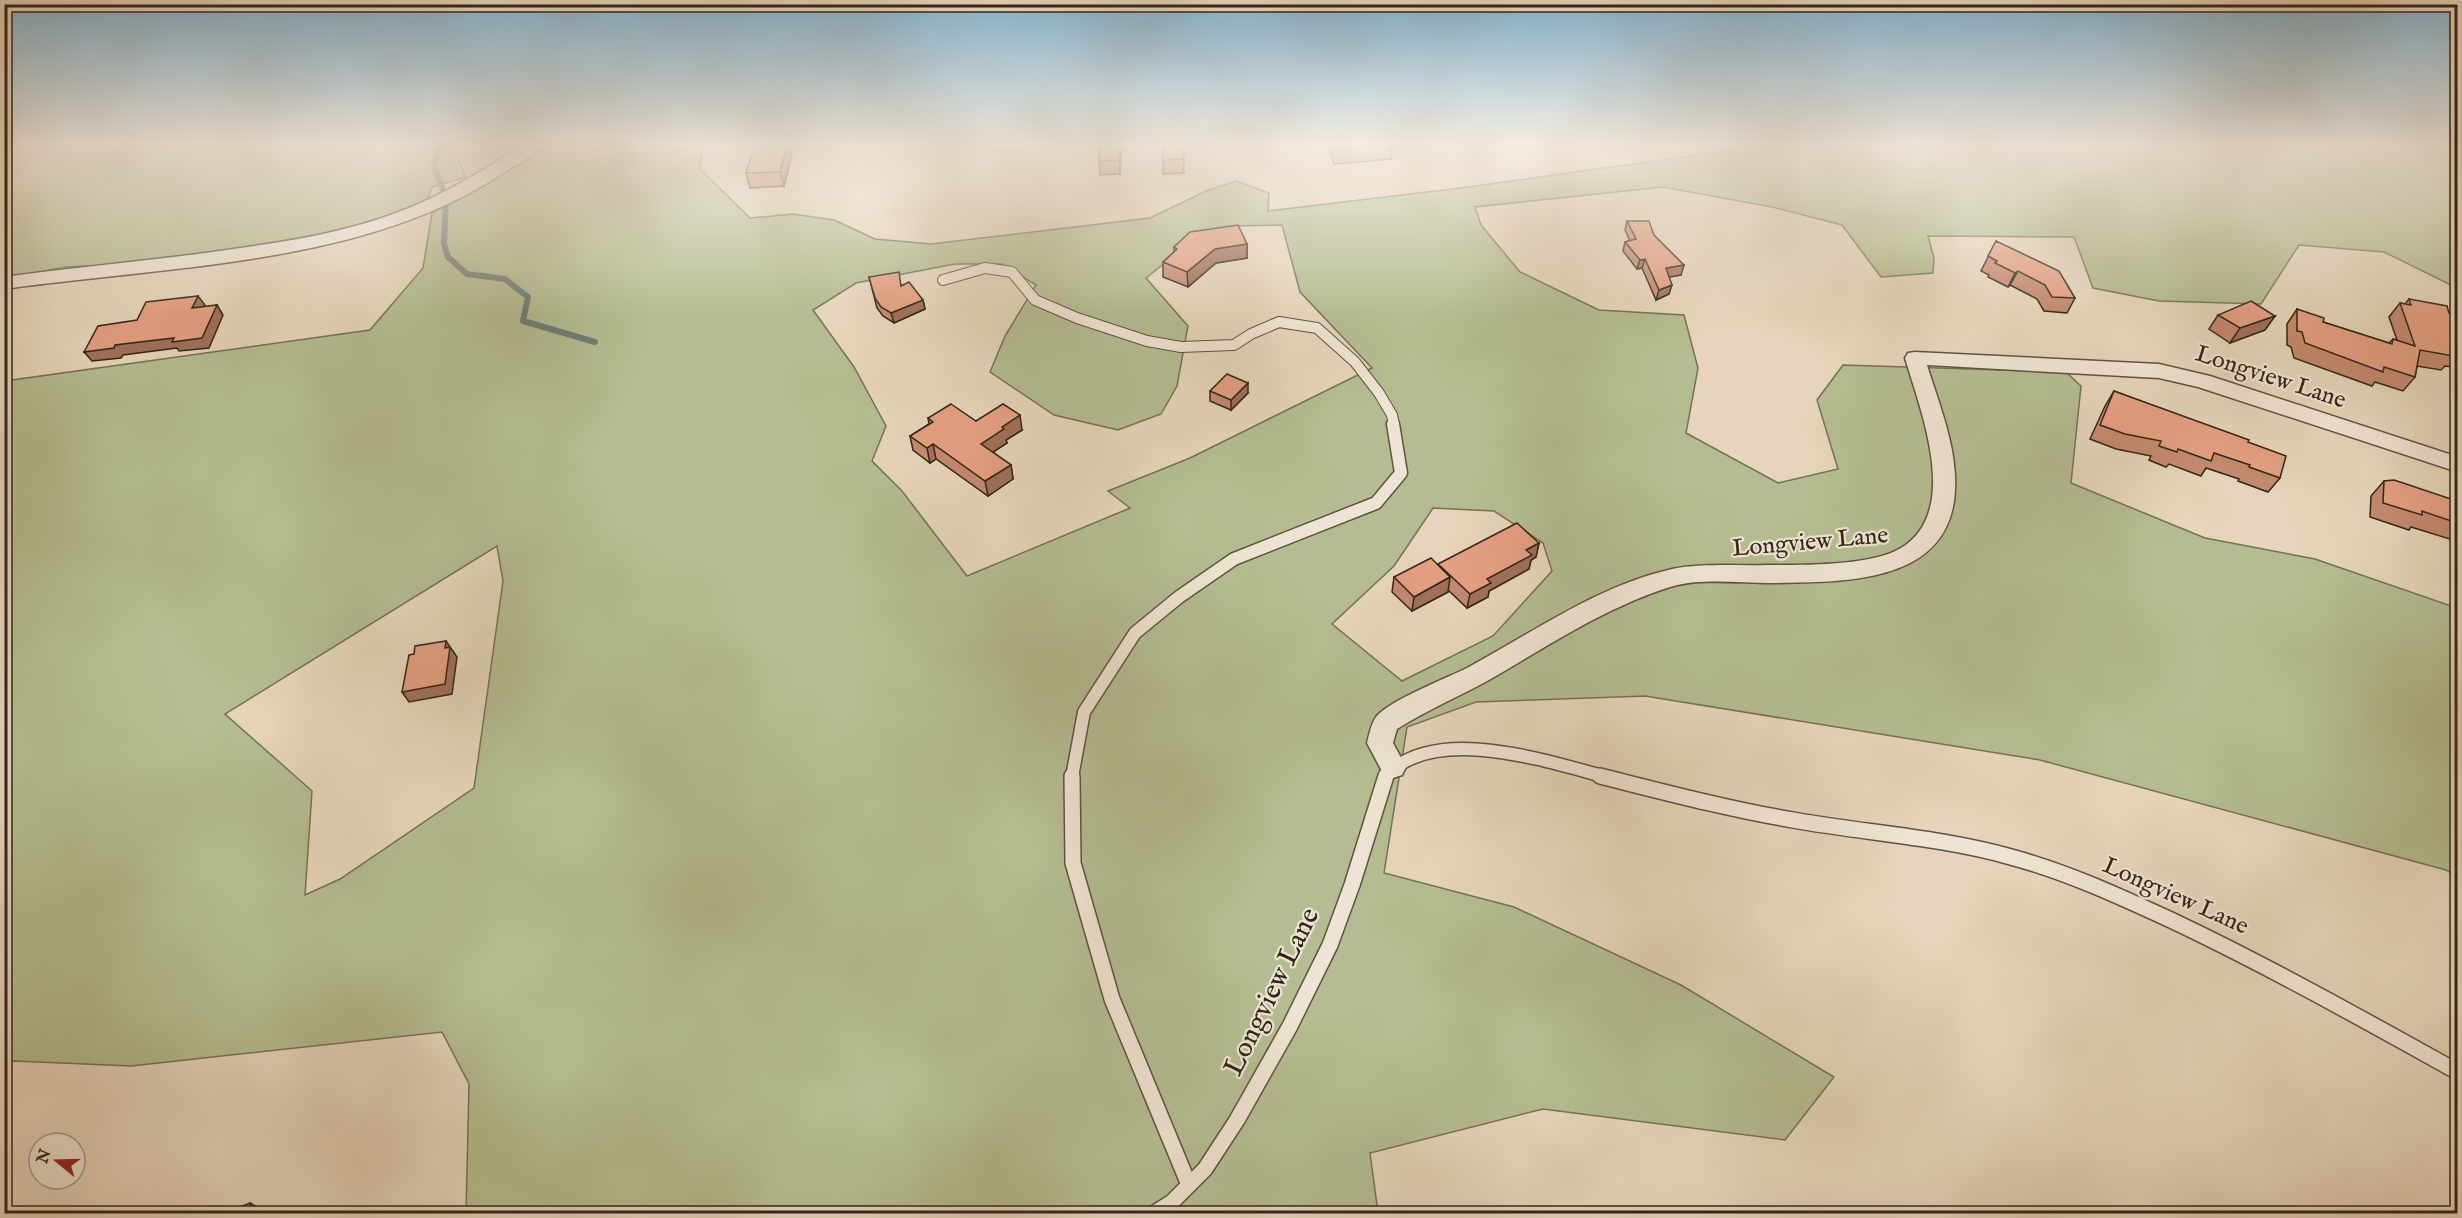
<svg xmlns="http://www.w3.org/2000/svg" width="2462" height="1218" font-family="'IM FELL English',serif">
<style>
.green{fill:#b4bd91;stroke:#747254;stroke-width:1.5;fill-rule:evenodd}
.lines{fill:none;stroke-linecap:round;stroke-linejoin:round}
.stream{stroke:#6e7e75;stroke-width:6}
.lane-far2-casing{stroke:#605241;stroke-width:12}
.lane-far1-casing{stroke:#605241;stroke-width:15}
.lane-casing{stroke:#605241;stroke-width:18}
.street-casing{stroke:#605241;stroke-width:3}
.lane-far2{stroke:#efe4d3;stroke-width:10}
.lane-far1{stroke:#efe4d3;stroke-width:12}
.lane{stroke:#efe4d3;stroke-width:15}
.street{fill:#efe4d3;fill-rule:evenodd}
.wall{fill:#c48a70;stroke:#332618;stroke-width:1.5}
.shaded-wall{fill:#a0705b;stroke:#332618;stroke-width:1.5}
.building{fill:#e4a082;stroke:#332618;stroke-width:1.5}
.labels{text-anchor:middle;stroke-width:4.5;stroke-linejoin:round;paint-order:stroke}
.street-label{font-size:24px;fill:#332618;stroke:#efe4d3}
.near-street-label{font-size:28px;fill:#332618;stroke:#efe4d3}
</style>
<rect width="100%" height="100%" fill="#e6d5bc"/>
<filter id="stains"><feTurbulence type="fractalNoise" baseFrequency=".00333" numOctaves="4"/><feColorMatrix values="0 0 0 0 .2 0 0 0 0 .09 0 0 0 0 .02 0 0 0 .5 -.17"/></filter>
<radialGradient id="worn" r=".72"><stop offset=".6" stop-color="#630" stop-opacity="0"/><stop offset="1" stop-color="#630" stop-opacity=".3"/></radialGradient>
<!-- green -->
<g class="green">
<path d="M4 144H455L454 150 466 177 432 187 427 201 385 219 322 238 143 263 66 267 5 278Z"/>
<path d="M546 144 566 148 574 144H703L700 169 750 218 793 214 834 220 875 239 931 244 1150 218 1206 191 1236 181 1269 193 1268 211 1469 187 1776 144H2457V288L2384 252 2299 245 2261 304 2159 301 2093 288 2074 237 1928 236 1934 258 1933 273 1881 277 1842 225 1772 207 1663 187 1475 207 1481 225 1520 272 1599 310 1684 315 1698 368 1686 433 1778 483 1838 469 1817 400 1843 365 2066 372 2081 386 2071 483 2205 538 2315 559 2457 608V876L2446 870 2040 760 1645 696 1476 702 1407 727 1384 873 1514 907 1681 985 1834 1077 1785 1140 1543 1109 1370 1153 1378 1213 466 1214 469 1084 442 1032 131 1066 14 1061 5 1063V381L370 330 423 268 432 213 483 186ZM1282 225 1300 292 1372 368 1190 458 1108 491 1130 508 967 576 902 491 872 461 886 426 854 367 813 310 856 283 955 264H1002L1036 285 1005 336 990 372 1054 415 1118 430 1161 414 1177 386 1188 326 1146 278 1190 243 1228 226ZM1433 508 1494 511 1543 543 1552 571 1493 636 1402 681 1332 624 1394 566ZM497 546 503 581 474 788 340 879 305 895 312 791 225 714Z"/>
</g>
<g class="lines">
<!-- stream -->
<path class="stream" d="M441 144 434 166 446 198 444 244 448 257 467 274 505 279 528 297 523 321 595 342"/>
<defs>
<path id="lane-far2" d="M943 280 985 268 1012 272 1035 300 1077 318 1147 341 1181 347 1234 345 1251 334 1279 322 1317 328 1355 362 1379 393 1392 415 1394 425"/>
<g id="lane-far1">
<path d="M1072 777 1084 712 1135 633 1179 597 1234 559 1376 503 1401 473 1393 424"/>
<path d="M1385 777C1433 723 1546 761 1606 777"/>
</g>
<g id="lane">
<path d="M1072 776 1073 863 1112 999 1189 1185"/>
<path d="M1600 776C1664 792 1728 809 1793 820 1865 833 1940 837 2011 857 2067 872 2121 897 2173 921 2270 967 2364 1020 2458 1072"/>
<path d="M1153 1214 1172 1202 1205 1169 1237 1120 1290 1026 1330 945 1352 885 1386 776"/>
</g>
<g id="street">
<path d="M524 144H543C535 156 515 165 503 173 365 266 165 266 4 289V277C83 266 162 260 240 248 297 240 356 230 409 208 450 191 487 168 524 144Z"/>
<path d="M992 144H1012L1010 148 1000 150 994 149Z"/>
<path d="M1915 352 2159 364 2210 376 2458 457V472L2198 387 2159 378 1927 365C1938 401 1953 437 1955 475 1961 585 1849 582 1769 583 1738 583 1700 578 1670 587 1604 608 1548 646 1489 680 1458 697 1427 710 1397 729L1393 743 1406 767 1402 775 1393 778 1384 775 1367 743C1369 735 1371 724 1376 717 1388 701 1447 678 1467 668 1534 632 1597 586 1672 569 1702 563 1736 566 1767 565 1802 565 1872 566 1901 548 1962 511 1920 410 1905 358L1908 353Z"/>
</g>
</defs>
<!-- lane-far2 casing -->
<use href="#lane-far2" class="lane-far2-casing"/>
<!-- lane-far1 casing -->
<use href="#lane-far1" class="lane-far1-casing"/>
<!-- lane casing -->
<use href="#lane" class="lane-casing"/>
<!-- street casing -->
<use href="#street" class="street-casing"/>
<!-- lane-far2 -->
<use href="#lane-far2" class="lane-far2"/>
<!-- lane-far1 -->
<use href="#lane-far1" class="lane-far1"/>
<!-- lane -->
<use href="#lane" class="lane"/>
<!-- street -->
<use href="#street" class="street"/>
</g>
<!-- wall -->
<g class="wall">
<path d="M755 144H789L792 154 784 186 750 188 746 173Z"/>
<path d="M1100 144H1121V154L1120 174 1100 175 1099 161Z"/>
<path d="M1183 144 1184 173 1163 174V160Z"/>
<path d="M1327 144H1391L1392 145 1391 159 1334 164Z"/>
<path d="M1627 221 1654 235 1681 275 1669 277V294L1656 300 1642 268 1637 269 1623 251 1625 242 1630 241 1625 230Z"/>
<path d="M1996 241 2075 298 2067 313 2044 311 2037 299 2010 285 2008 287 1988 277 1989 275 1981 271Z"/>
<path d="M1247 244V258L1216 263 1188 287 1163 277V262L1174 252V247Z"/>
<path d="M869 277 902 285 923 300 925 309 894 323 883 316 877 308Z"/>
<path d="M2409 299 2449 313 2457 314V361L2452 367 2445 366 2441 370 2417 366 2415 377 2403 391 2375 382 2372 386 2294 358 2291 347 2287 345V324L2297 309 2323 322 2389 343 2393 339 2397 340 2389 317 2400 303 2405 304Z"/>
<path d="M2218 315 2275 316 2265 330 2230 343 2209 329Z"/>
<path d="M1210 391 1248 393 1231 410 1210 401Z"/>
<path d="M2114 391 2248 442 2280 478 2268 492 2238 481 2239 479 2206 468 2201 476 2169 464 2166 467 2149 460 2151 456 2116 449 2090 439 2105 406Z"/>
<path d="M928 418 976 421 1022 430 1006 440 1007 443 993 452 1011 465 1013 479 988 496 936 459 930 463 913 450 910 436 929 424Z"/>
<path d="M2384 481 2457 501V551L2453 550 2450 539 2411 527 2409 530 2370 517 2371 496Z"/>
<path d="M1539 543 1536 557 1531 560 1529 569 1489 591 1488 597 1467 608 1448 590V592L1412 611 1392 592 1394 577 1438 566V564Z"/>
</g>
<!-- shaded-wall -->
<g class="shaded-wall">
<path d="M787 144H789L792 154 784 186 780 172Z"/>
<path d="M1120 144 1121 154 1120 174 1119 160Z"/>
<path d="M1247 244V258L1216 263 1188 287 1187 272 1215 249Z"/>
<path d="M1645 259 1642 268 1637 269 1640 260Z"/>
<path d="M1684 265 1681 275 1664 278 1666 268Z"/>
<path d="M2018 271 2010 285 2008 287 2015 273Z"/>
<path d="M1672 285 1669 294 1656 300 1659 290Z"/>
<path d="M198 296 205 305 199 318 192 308Z"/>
<path d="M923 300 925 309 894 323 891 313Z"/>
<path d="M217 305 223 315 209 348 179 351 177 348 123 355 121 358 92 361 84 352 115 345Z"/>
<path d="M2275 316 2265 330 2230 343 2240 328Z"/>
<path d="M1248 383V393L1231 410V400Z"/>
<path d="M1020 415 1022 430 1006 440 1007 443 984 458 981 444 1002 427Z"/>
<path d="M933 444 936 459 930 463 927 448Z"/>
<path d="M1011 465 1013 479 988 496 985 481Z"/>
<path d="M1539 543 1536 557 1531 560 1529 569 1489 591 1488 597 1467 608 1470 594 1487 579 1526 550Z"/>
<path d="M1450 577 1448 592 1412 611 1414 597Z"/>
<path d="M446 641 457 657 452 694 409 702 402 692Z"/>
<path d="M250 1203 261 1209V1214H250Z"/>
</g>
<!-- building -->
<g class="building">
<path d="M755 144H787L780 172 746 173Z"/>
<path d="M1100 144H1120L1119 160 1099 161Z"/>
<path d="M1163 144H1183L1184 159 1163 160Z"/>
<path d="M1333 144H1391L1392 145 1335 150Z"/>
<path d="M1627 221H1649L1654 235 1684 265 1666 268 1672 285 1659 290 1645 259 1640 260 1625 242 1636 239Z"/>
<path d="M1238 225 1247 244 1215 249 1187 272 1163 262 1177 249 1174 247 1190 232Z"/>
<path d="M1996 241 2059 271 2075 298 2052 297 2045 285 2018 271 2015 273 1995 263 1997 261 1988 256Z"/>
<path d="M899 272 901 286 909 282 923 300 891 313 881 307 875 298 869 277Z"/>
<path d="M198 296 192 308 217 305 202 338 172 342 174 338 115 345 114 348 84 352 98 326 137 320 146 302Z"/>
<path d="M2409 299 2447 306 2449 313 2457 314V351L2451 350 2454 356 2420 350 2415 377 2384 367 2383 372 2305 343 2302 332 2297 331V309L2324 318 2323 322 2392 344 2393 339 2415 346 2400 303 2411 305Z"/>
<path d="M2251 301 2275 316 2240 328 2218 315Z"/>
<path d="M1227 374 1248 383 1231 400 1210 391Z"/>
<path d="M2114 391 2249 440 2248 442 2286 456 2280 478 2249 467 2250 465 2214 453 2211 461 2178 449 2177 452 2159 446 2161 441 2125 434 2100 425Z"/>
<path d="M951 404 976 421 1003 404 1020 415 1002 427 1004 429 981 444 1011 465 985 481 933 444 927 448 910 436 933 422 928 418Z"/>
<path d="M2394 480 2457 501V523L2422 511V515L2383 503 2384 481Z"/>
<path d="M1517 523 1539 543 1526 550 1532 555 1487 579 1491 583 1470 594 1438 564Z"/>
<path d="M1431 558 1450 577 1414 597 1394 577Z"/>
<path d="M446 641 445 648 450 647 445 684 402 692 409 655 414 654 415 646Z"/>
<path d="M250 1203V1214H222Z"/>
</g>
<!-- sky -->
<linearGradient id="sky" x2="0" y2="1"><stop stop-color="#87b6d3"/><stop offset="0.46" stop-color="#f4ece1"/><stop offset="1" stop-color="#f4ece1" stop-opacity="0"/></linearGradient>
<rect width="2462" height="314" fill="url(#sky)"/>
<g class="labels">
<!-- street labels -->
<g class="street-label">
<text transform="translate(2271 376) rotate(18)" y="8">Longview Lane</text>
<text transform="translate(1810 541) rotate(-5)" y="8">Longview Lane</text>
<text transform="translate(2176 895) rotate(24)" y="8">Longview Lane</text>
</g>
<!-- near-street labels -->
<g class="near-street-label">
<text transform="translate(1270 991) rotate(-64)" y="10">Longview Lane</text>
</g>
</g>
<!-- margin -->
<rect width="2462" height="1218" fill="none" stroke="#e6d5bc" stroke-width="24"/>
<rect x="6" y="6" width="2450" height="1206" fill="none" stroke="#332618" stroke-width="3"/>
<rect x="12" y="12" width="2438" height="1194" fill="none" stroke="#332618" stroke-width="1.5"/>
<!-- north arrow -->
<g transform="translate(57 1161) rotate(289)"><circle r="28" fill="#efe4d3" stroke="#a49888" stroke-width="1.5"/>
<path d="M0-4.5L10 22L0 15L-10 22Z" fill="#8f2418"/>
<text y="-9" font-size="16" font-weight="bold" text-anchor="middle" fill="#332618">N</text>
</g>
<rect width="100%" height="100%" filter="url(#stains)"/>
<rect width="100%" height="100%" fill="url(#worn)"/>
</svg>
